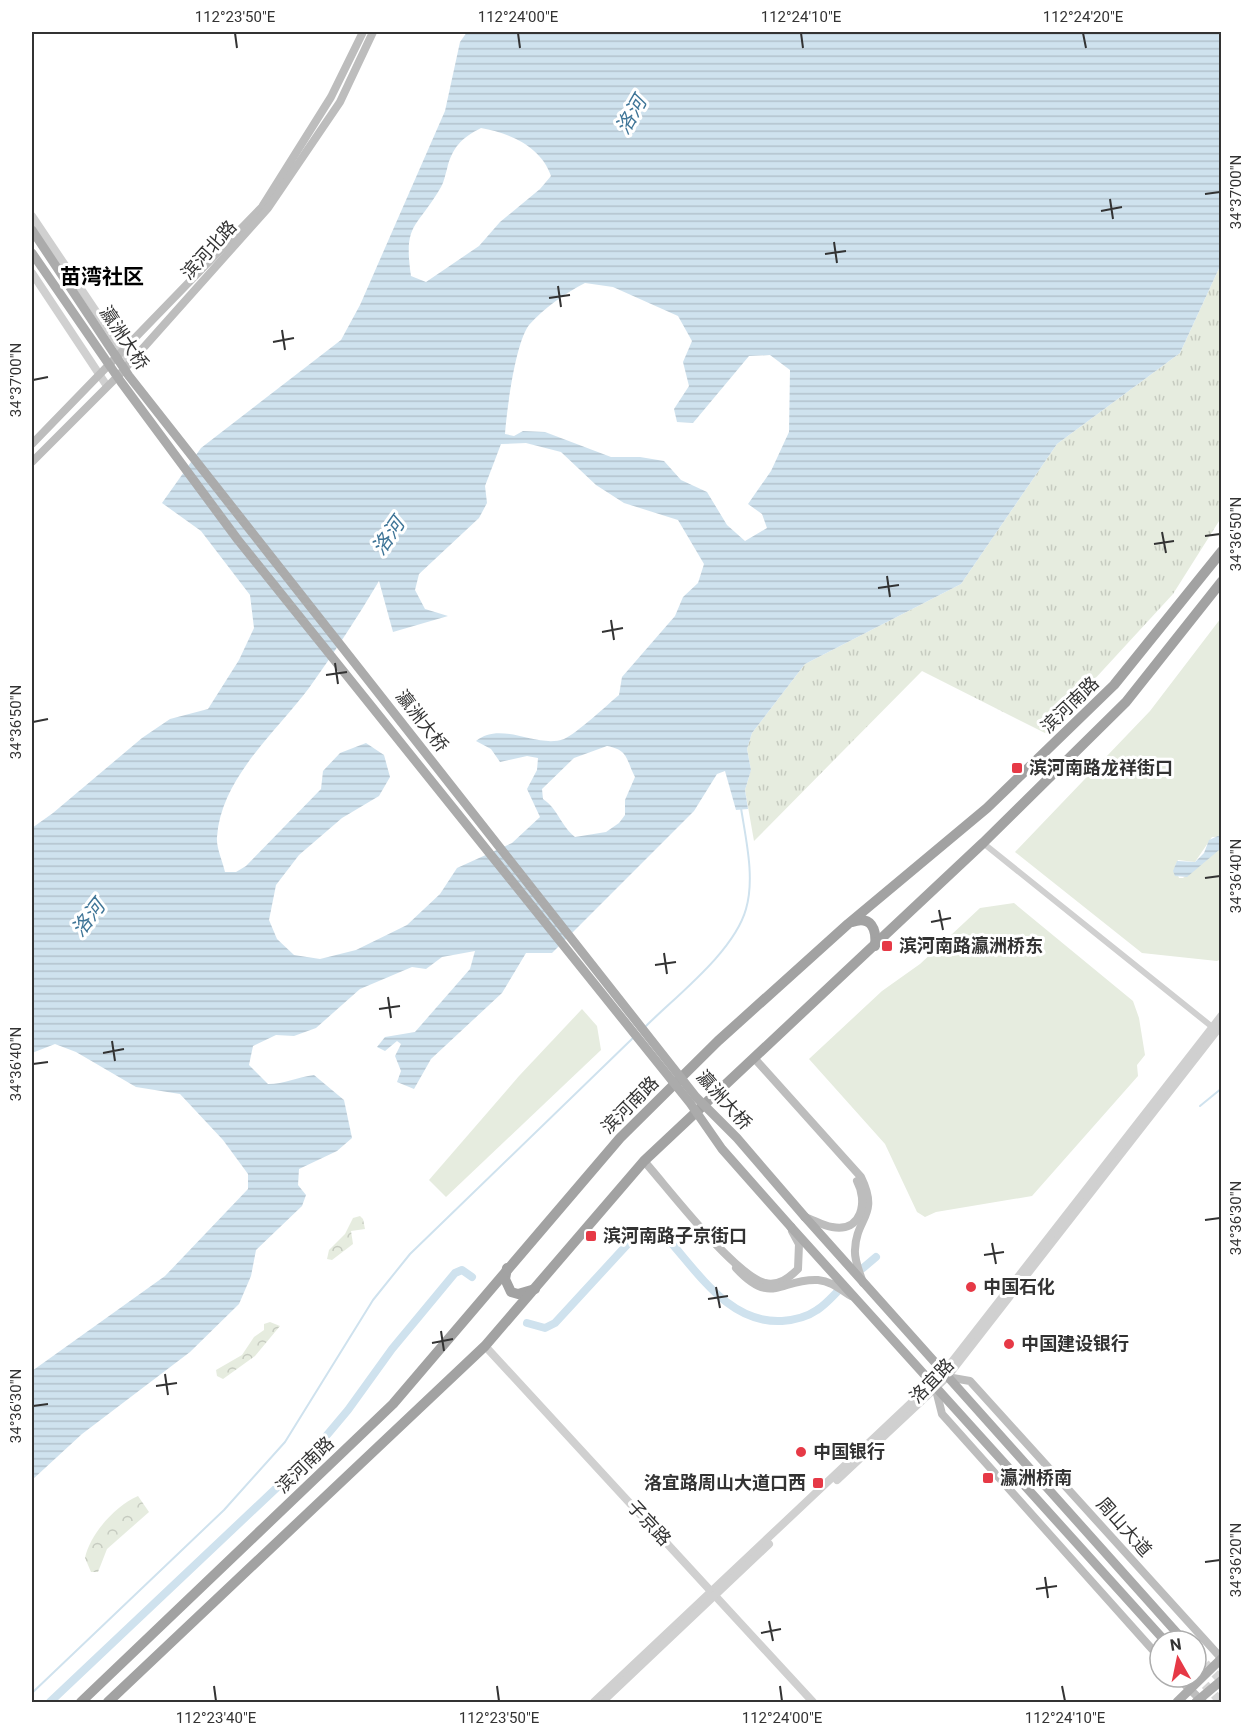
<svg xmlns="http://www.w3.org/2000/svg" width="1253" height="1734" font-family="Roboto,'Noto Sans SC',sans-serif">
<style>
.grass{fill:#e6ecdf}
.forest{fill:url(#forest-crowns)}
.park{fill:url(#park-tufts)}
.water{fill:url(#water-rules);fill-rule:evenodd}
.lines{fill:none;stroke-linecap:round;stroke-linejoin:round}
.stream{stroke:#cfe2ee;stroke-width:2}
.canal{stroke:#cfe2ee;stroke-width:8}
.primary-tunnel{stroke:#d6d6d6;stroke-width:9;stroke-dasharray:9 4.5;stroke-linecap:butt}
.minor{stroke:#d0d0d0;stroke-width:6}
.tertiary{stroke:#d0d0d0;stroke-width:8}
.secondary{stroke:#bdbdbd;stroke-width:8}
.primary{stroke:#ababab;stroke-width:9}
.trunk{stroke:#a2a2a2;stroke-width:10}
.primary-bridge{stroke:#ababab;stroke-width:9}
.ticks{fill:none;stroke:#333;stroke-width:2}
.poi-dot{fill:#e63946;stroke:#fff;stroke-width:2}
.labels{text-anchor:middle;stroke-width:6;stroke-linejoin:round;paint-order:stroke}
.street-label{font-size:18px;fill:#333;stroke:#fff}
.poi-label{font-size:18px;font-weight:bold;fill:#333;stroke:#fff;text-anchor:start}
.water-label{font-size:20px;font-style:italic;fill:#3f7597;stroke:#fff}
.quarter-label{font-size:21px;font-weight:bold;fill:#000;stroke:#fff}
.neatline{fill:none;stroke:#333;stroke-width:2}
.ticks-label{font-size:15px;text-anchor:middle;fill:#333}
</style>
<defs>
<pattern id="forest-crowns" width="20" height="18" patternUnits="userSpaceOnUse" patternTransform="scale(1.5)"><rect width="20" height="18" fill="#e6ecdf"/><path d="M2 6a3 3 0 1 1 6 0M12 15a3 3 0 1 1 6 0" fill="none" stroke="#c6cbc0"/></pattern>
<pattern id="park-tufts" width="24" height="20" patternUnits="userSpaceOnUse" patternTransform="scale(1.5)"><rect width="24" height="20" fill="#e6ecdf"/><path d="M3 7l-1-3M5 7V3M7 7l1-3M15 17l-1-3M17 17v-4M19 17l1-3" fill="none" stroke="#c6cbc0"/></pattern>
<pattern id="water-rules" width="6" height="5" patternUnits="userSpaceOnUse" patternTransform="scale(1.5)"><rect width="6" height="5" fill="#cfe2ee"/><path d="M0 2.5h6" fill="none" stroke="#b2c2cd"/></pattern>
</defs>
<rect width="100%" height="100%" fill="#fff"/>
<!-- grass -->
<g class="grass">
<path d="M1221 618V837H1212L1195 862 1178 860 1175 866 1179 878H1183L1221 846V959L1217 961 1142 953 1015 852 1150 711Z"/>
<path d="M1014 903 1133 1001 1139 1018 1145 1055 1137 1065 1138 1076 1032 1196 936 1212 925 1217 917 1212 885 1144 809 1059 882 991 920 964 980 908Z"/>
<path d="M582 1009 597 1026 601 1050 446 1197 429 1180 519 1076Z"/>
</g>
<!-- forest -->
<g class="forest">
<path d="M360 1216 363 1219 365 1229 351 1231 353 1244 332 1260 327 1259 329 1250 345 1234 353 1218Z"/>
<path d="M270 1322 280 1326 255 1356 223 1379 217 1376 216 1370 242 1355 254 1337 264 1330V1324Z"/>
<path d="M138 1496 149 1512 107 1549 98 1572H91L85 1558C90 1534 116 1505 138 1496Z"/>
</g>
<!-- park -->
<path class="park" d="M1221 264V518L1173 594 1045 733 922 671 754 841 745 790 751 770 747 749 752 733 805 664 961 584 1057 444 1180 353Z"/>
<!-- water -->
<g class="water">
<path d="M467 32H1221V264L1180 353 1057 444 961 584 805 664 752 733 747 749 751 770 745 790 748 809 736 810 725 771 717 774 694 811 552 953H526L502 993 431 1059 414 1089 397 1082 401 1071 395 1056 401 1044 397 1041 385 1051 377 1047 385 1037 415 1032 470 969 475 951 442 957 426 969 412 967 360 989 316 1028 294 1036 276 1035 253 1046 249 1065 268 1084C284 1084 298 1077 314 1075L344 1100 352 1138 337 1151 299 1169 298 1185 306 1195 302 1206 256 1250 251 1276 239 1304 190 1352 82 1434 32 1480V1371L165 1276 248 1189V1174L223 1140 180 1094 136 1087 76 1052 55 1044 32 1053V828L53 813 142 738 170 719 208 709 239 660 254 628 250 595 201 531 162 503 201 448 341 340 360 305 445 111 460 42ZM481 128C509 133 541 146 551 176L540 189 500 222 479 246 426 282 411 276C403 222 417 229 441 187 444 182 445 175 447 169 452 148 461 138 481 128ZM585 283 613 287 678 316 692 341 683 362 689 386 674 409 677 422 693 423 749 356 770 355 790 370 789 432 771 471 748 504 762 514 767 528 745 541 727 525 707 492 681 480 664 461 640 457H611L545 432 523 431 514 436 505 434C507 409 515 344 529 325 544 308 565 293 585 283ZM526 443 561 452 596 485 624 503 678 520 704 564 698 583 683 597 675 616 622 677 619 695C607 705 576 734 564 739 537 749 501 720 476 741L491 749 500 762 527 756 538 758 537 770 527 789 540 817 512 843 457 868 440 894 407 925 356 950 320 959 294 955 277 939 269 920 276 885 299 855 342 818 379 796 390 777 384 755 366 743 340 753 323 771 321 789 246 866 236 872H225C223 862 216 848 217 837 221 778 276 732 309 688 334 653 357 618 379 581L393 632 448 616 425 609 415 590 419 574 479 518 487 503 485 486 501 444ZM607 746C629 750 626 760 635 777L625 800V815L619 823 606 832 575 837C561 826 558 809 543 799L542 789 574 758Z"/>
<path d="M1218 836 1222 837 1219 850 1187 877 1175 876 1173 871 1177 861 1195 862 1204 853 1209 840Z"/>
</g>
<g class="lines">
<!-- stream -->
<g class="stream">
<path d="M645 1027C676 996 734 952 746 909 755 878 746 840 741 808"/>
<path d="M1200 1106 1222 1088"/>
<path d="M32 1693 224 1510 285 1442 373 1300 410 1254 634 1037"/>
</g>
<!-- canal -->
<g class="canal">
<path d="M863 1268 876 1257"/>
<path d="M527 1323 545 1328 555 1323 636 1235C648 1230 655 1228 666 1237 698 1272 729 1324 782 1321 794 1320 807 1317 817 1310 825 1305 831 1298 838 1291"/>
<path d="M50 1702 306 1460 348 1410 392 1349 455 1273 462 1270 472 1277"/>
</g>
<!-- primary-tunnel -->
<g class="primary-tunnel">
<path d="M1177 1633 1185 1641"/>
<path d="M1196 1654 1222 1681"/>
<path d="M1196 1675 1221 1702"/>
</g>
<!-- minor -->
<path class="minor" d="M983 843 1216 1030"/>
<!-- tertiary -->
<g class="tertiary">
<path d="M32 216 130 362"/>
<path d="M32 273 107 386"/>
<path d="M485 1346 813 1702"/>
<path d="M837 1480 947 1377 1222 1024"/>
<path d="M594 1702 944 1372 1222 1015"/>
<path d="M602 1702 769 1544"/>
</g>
<!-- secondary -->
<g class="secondary">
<path d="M32 444 262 207 331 97 363 32"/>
<path d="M32 462 120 374 268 208 340 102 373 32"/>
<path d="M755 1059 861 1177C880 1216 856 1217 855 1250 854 1260 860 1273 863 1283"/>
<path d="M644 1161C668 1188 734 1275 765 1283 779 1286 789 1278 798 1269L799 1244 792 1231"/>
<path d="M805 1217C814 1220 823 1226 832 1227 862 1233 868 1201 857 1181"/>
<path d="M736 1268C772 1307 780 1278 818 1280 831 1281 840 1289 851 1296"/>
<path d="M947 1377 970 1381 1222 1659"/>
<path d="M936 1390 942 1414 1160 1658"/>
<path d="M1177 1677 1203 1702"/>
</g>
<!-- primary -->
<g class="primary">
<path d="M805 1217 1177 1633"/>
<path d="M791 1227 1165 1641"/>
<path d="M1177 1702 1222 1658"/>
<path d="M1196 1702 1222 1680"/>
</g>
<!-- trunk -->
<g class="trunk">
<path d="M852 922C871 915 877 929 875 946"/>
<path d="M507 1268 505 1279 511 1292 518 1294 535 1289"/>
<path d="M81 1702 393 1404 620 1138 718 1041 848 924 987 808 1114 685 1222 551"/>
<path d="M108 1702 485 1346 644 1161 983 843 1126 702 1222 581"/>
</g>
<!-- primary-bridge -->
<g class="primary-bridge">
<path d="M32 230 129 376 696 1097 737 1138 805 1217"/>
<path d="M32 253 121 382 238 540 690 1103 722 1149 791 1227"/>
</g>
</g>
<!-- ticks -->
<path class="ticks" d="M235 33 237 48M518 33 520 48M801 33 803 48M1083 33 1086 48M1205 194 1220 192M1110 199 1113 219M1101 211 1122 207M834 242 837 263M825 254 846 251M558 286 561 307M549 298 570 295M282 330 285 350M273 342 294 338M33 380 48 377M1162 532 1166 553M1205 536 1220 534M1154 544 1174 541M887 576 890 597M878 588 899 585M611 620 614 640M602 632 623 628M335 663 338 684M326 675 347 672M33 722 48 719M1205 878 1220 876M939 910 943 930M931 922 951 918M664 953 667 974M655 965 676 962M388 997 391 1018M379 1009 400 1006M112 1041 115 1061M103 1053 124 1049M33 1064 48 1062M1205 1220 1220 1218M992 1243 996 1264M984 1255 1004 1252M716 1287 720 1308M708 1299 728 1296M441 1331 444 1351M432 1343 453 1339M165 1374 168 1395M156 1386 177 1383M33 1406 48 1404M1205 1562 1220 1560M1045 1577 1048 1598M1036 1589 1057 1586M769 1621 773 1641M761 1633 781 1629M214 1686 216 1701M497 1686 499 1701M780 1686 782 1701M1062 1686 1065 1701"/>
<!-- markers -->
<g class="poi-dot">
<rect x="1011" y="762" width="12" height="12" rx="3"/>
<rect x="881" y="940" width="12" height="12" rx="3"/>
<rect x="585" y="1230" width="12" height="12" rx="3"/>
<circle cx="971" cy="1287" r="6"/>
<circle cx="1009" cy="1344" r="6"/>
<circle cx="801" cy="1452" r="6"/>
<rect x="982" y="1472" width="12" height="12" rx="3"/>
<rect x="812" y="1477" width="12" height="12" rx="3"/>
</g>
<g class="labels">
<!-- street labels -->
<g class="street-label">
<text transform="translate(209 250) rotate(-48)" y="6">滨河北路</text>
<text transform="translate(124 338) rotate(56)" y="6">瀛洲大桥</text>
<text transform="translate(1070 705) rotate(-44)" y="6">滨河南路</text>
<text transform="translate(422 721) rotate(52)" y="6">瀛洲大桥</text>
<text transform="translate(724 1100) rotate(48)" y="6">瀛洲大桥</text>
<text transform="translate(630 1105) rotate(-45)" y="6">滨河南路</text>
<text transform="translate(932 1381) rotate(-46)" y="6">洛宜路</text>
<text transform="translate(305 1465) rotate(-44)" y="6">滨河南路</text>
<text transform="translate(649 1523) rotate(47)" y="6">子京路</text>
<text transform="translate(1124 1527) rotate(48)" y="6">周山大道</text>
</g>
<!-- poi labels -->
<g class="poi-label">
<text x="1029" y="774">滨河南路龙祥街口</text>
<text x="899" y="952">滨河南路瀛洲桥东</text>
<text x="603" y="1242">滨河南路子京街口</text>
<text x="983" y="1293">中国石化</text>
<text x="1021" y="1350">中国建设银行</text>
<text x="813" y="1458">中国银行</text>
<text x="1000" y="1484">瀛洲桥南</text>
<text x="806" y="1489" text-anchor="end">洛宜路周山大道口西</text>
</g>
<!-- water labels -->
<g class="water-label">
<text transform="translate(631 115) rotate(-60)" y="7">洛河</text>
<text transform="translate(388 536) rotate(-55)" y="7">洛河</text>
<text transform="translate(88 918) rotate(-52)" y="7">洛河</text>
</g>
<!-- quarter labels -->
<g class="quarter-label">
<text x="102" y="284">苗湾社区</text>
</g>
</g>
<!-- border -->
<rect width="1253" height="1734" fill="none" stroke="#ffffff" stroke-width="66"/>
<!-- north arrow -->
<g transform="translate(1178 1659) rotate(351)"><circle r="28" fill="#ffffff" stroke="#adadad" stroke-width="1.5"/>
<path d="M0-4.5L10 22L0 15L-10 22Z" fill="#e63946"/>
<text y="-9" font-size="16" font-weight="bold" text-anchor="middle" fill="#333333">N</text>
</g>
<rect x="33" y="33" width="1187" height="1668" class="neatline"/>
<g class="ticks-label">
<text x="235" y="22">112°23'50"E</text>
<text x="518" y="22">112°24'00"E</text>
<text x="801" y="22">112°24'10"E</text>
<text x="1083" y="22">112°24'20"E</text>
<text transform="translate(1236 192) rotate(-90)" y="5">34°37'00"N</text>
<text transform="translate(16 380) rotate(-90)" y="5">34°37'00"N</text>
<text transform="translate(1236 534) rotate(-90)" y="5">34°36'50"N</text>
<text transform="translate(16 722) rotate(-90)" y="5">34°36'50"N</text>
<text transform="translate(1236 876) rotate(-90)" y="5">34°36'40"N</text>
<text transform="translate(16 1064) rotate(-90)" y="5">34°36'40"N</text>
<text transform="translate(1236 1218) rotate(-90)" y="5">34°36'30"N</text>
<text transform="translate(16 1406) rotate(-90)" y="5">34°36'30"N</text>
<text transform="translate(1236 1560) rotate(-90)" y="5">34°36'20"N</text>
<text x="216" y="1723">112°23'40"E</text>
<text x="499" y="1723">112°23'50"E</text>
<text x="782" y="1723">112°24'00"E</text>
<text x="1065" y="1723">112°24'10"E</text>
</g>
</svg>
